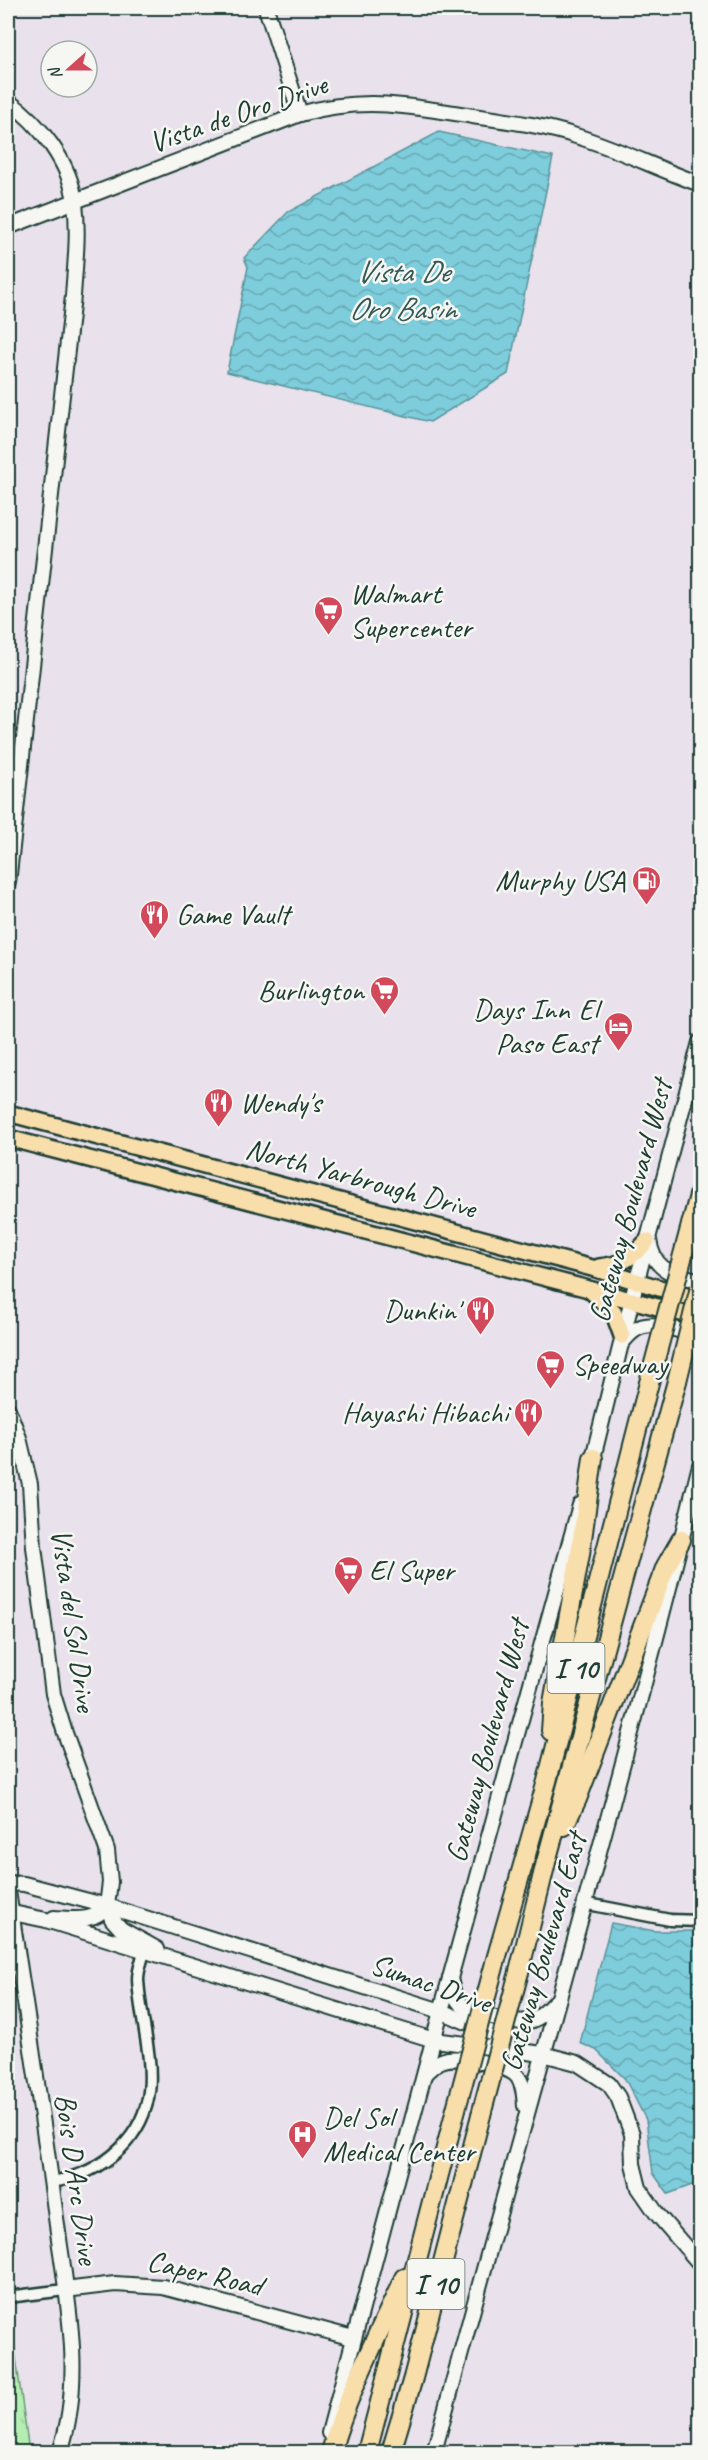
<svg xmlns="http://www.w3.org/2000/svg" width="708" height="2460" font-family="Caveat,sans-serif">
<style>
.grass{fill:url(#grass-tufts);stroke:#6a9673;stroke-width:1.5}
.water{fill:url(#water-waves);stroke:#589399;stroke-width:1.5}
.lines{fill:none;stroke-linecap:round;stroke-linejoin:round}
.street-casing{stroke:#1f3d34;stroke-width:15}
.secondary-casing{stroke:#1f3d34;stroke-width:18}
.primary-casing{stroke:#1f3d34;stroke-width:20}
.highway-casing{stroke:#1f3d34;stroke-width:22}
.street{stroke:#f6f6f2;stroke-width:10}
.secondary{stroke:#f6f6f2;stroke-width:14}
.primary{stroke:#f8deab;stroke-width:15}
.highway{stroke:#f8deab;stroke-width:18}
.highway-bridge-casing{stroke:#1f3d34;stroke-width:22;stroke-linecap:butt}
.highway-bridge{stroke:#f8deab;stroke-width:18}
.labels{text-anchor:middle;stroke-width:5;stroke-linejoin:round;paint-order:stroke}
.shield{fill:#f6f6f2;stroke:#60746d;stroke-width:1.5}
.shield-label{font-size:28px;font-weight:bold;fill:#1f3d34}
.street-label{font-size:30px;fill:#1f3d34;stroke:#f6f6f2}
.poi-label{font-size:30px;fill:#1f3d34;stroke:#f6f6f2;text-anchor:start}
.water-label{font-size:32px;font-style:italic;fill:#325a56;stroke:#f6f6f2}
</style>
<defs>
<pattern id="grass-tufts" width="24" height="20" patternUnits="userSpaceOnUse" patternTransform="scale(1.5)"><rect width="24" height="20" fill="#b4eeb2"/><path d="M3 7l-1-3M5 7V3M7 7l1-3M15 17l-1-3M17 17v-4M19 17l1-3" fill="none" stroke="#9acd9a"/></pattern>
<pattern id="water-waves" width="16" height="10" patternUnits="userSpaceOnUse" patternTransform="scale(1.5)"><rect width="16" height="10" fill="#7ecddc"/><path d="M0 5q4-4 8 0t8 0" fill="none" stroke="#67a8b3"/></pattern>
</defs>
<rect width="100%" height="100%" fill="#e9e2ed"/>
<filter id="ink" filterUnits="userSpaceOnUse"><feTurbulence type="fractalNoise" baseFrequency=".0167" numOctaves="2"/><feDisplacementMap in="SourceGraphic" scale="12" xChannelSelector="R" yChannelSelector="G"/><feConvolveMatrix kernelMatrix="1 2 1 2 8 2 1 2 1" color-interpolation-filters="sRGB"/></filter>
<g filter="url(#ink)">
<!-- grass -->
<path class="grass" d="M8 2314H10L29 2452H10L8 2436Z"/>
<!-- water -->
<g class="water">
<path d="M439 132 553 157 508 374 430 422 227 372 248 267 244 258 288 212Z"/>
<path d="M611 1923 655 1931H700V2182L668 2194 653 2173 646 2120 625 2079 596 2050 580 2043Z"/>
</g>
<g class="lines">
<defs>
<g id="street">
<path d="M583 1903 670 1920 700 1921"/>
<path d="M51 2182C78 2178 100 2168 120 2149 172 2098 141 2040 138 1979 138 1970 142 1960 144 1952"/>
<path d="M8 2297 65 2290"/>
</g>
<g id="secondary">
<path d="M266 8 300 114"/>
<path d="M8 101C39 123 71 163 75 203 79 234 75 265 73 296L8 883"/>
<path d="M8 227 300 114C363 96 410 106 473 116 507 121 543 125 576 136 619 149 658 169 700 184"/>
<path d="M649 1240C654 1273 673 1273 700 1281"/>
<path d="M621 1344C625 1339 630 1333 635 1330 652 1318 682 1332 700 1337"/>
<path d="M8 1409 19 1438 30 1484 34 1547 53 1694 65 1733 107 1850 110 1882 107 1906 112 1919 121 1929 157 1949"/>
<path d="M591 1466 632 1299 700 1042"/>
<path d="M8 1883 24 1884 107 1906 441 2011 508 2040"/>
<path d="M8 1891C24 1997 41 2104 55 2210 65 2290 86 2374 60 2452"/>
<path d="M8 1912 46 1920 434 2040 543 2054 577 2063 609 2084 618 2097 632 2134 633 2164 639 2188 657 2214 700 2264"/>
<path d="M54 1918C75 1919 93 1923 107 1906"/>
<path d="M450 1978C452 1988 454 1997 461 2004 472 2015 519 2025 533 2020 542 2017 549 2008 555 2002"/>
<path d="M425 2073C431 2068 436 2062 444 2060 457 2055 506 2065 516 2075 524 2083 524 2096 525 2106"/>
<path d="M65 2290 115 2284 163 2287 353 2338"/>
<path d="M329 2433 441 2011 580 1505"/>
<path d="M434 2452C523 2123 618 1796 700 1465"/>
</g>
<g id="primary">
<path d="M8 1113 592 1268 700 1300"/>
<path d="M8 1138 700 1318"/>
<path d="M599 1267C621 1265 632 1258 647 1241"/>
<path d="M591 1291 613 1311 622 1336"/>
</g>
<g id="highway">
<path d="M691 1225 700 1192"/>
<path d="M551 1731 553 1703 580 1554 593 1458"/>
<path d="M564 1826 577 1799 666 1566 681 1540"/>
<path d="M495 1963 547 1781 652 1371"/>
<path d="M519 1972 546 1862 677 1381"/>
<path d="M331 2452C348 2391 378 2336 404 2278"/>
<path d="M367 2452 456 2109"/>
<path d="M391 2452 413 2378 481 2115"/>
</g>
</defs>
<!-- street casing -->
<use href="#street" class="street-casing"/>
<!-- secondary casing -->
<use href="#secondary" class="secondary-casing"/>
<!-- primary casing -->
<use href="#primary" class="primary-casing"/>
<!-- highway casing -->
<use href="#highway" class="highway-casing"/>
<!-- street -->
<use href="#street" class="street"/>
<!-- secondary -->
<use href="#secondary" class="secondary"/>
<!-- primary -->
<use href="#primary" class="primary"/>
<!-- highway -->
<use href="#highway" class="highway"/>
<defs>
<g id="highway-bridge">
<path d="M652 1371 691 1225"/>
<path d="M677 1381 700 1287"/>
<path d="M456 2109 495 1963"/>
<path d="M481 2115 519 1972"/>
</g>
</defs>
<!-- highway-bridge casing -->
<use href="#highway-bridge" class="highway-bridge-casing"/>
<!-- highway-bridge -->
<use href="#highway-bridge" class="highway-bridge"/>
</g>
</g>
<!-- icons -->
<defs>
<symbol id="supermarket-pin" viewBox="-11 -11 22 30"><path d="M0 17L-7.5 6A9.5 9.5 0 1 1 7.5 6Z" fill="#d1495b" stroke="#f6f6f2"/><path d="M-6-5.5h2.5l.6 2H6L4.5 2H-2.5L-4.4-4H-6ZM-1.5 3.2a1.3 1.3 0 1 0 .1 0ZM3 3.2a1.3 1.3 0 1 0 .1 0Z" fill="#fff"/></symbol>
<symbol id="fuel-pin" viewBox="-11 -11 22 30"><path d="M0 17L-7.5 6A9.5 9.5 0 1 1 7.5 6Z" fill="#d1495b" stroke="#f6f6f2"/><path d="M-5.5-6h7V0h2V4h1.3V-2.5L3-4.5l.8-.8L6-3V5H2.5V1h-1V6h-7ZM-4.2-4.7v3.2H.2V-4.7Z" fill="#fff"/></symbol>
<symbol id="restaurant-pin" viewBox="-11 -11 22 30"><path d="M0 17L-7.5 6A9.5 9.5 0 1 1 7.5 6Z" fill="#d1495b" stroke="#f6f6f2"/><path d="M-5-6h1v4h1v-4h1v4h1v-4h1v5L-1.5 .5V6h-2V.5L-5-1ZM5-6V6H3V1.5H1.5Q1.5-4 5-6Z" fill="#fff"/></symbol>
<symbol id="hotel-pin" viewBox="-11 -11 22 30"><path d="M0 17L-7.5 6A9.5 9.5 0 1 1 7.5 6Z" fill="#d1495b" stroke="#f6f6f2"/><path d="M-6-4.5h1.5V1H6V5H4.5V3h-9V5H-6ZM-4 0a1.8 1.8 0 1 1 3.6 0ZM.5 0V-2.5h3Q6-2.5 6 0Z" fill="#fff"/></symbol>
<symbol id="hospital-pin" viewBox="-11 -11 22 30"><path d="M0 17L-7.5 6A9.5 9.5 0 1 1 7.5 6Z" fill="#d1495b" stroke="#f6f6f2"/><path d="M-5-5h3v3.5h4V-5h3V5h-3V1.5h-4V5h-3Z" fill="#fff"/></symbol>
</defs>
<g fill-rule="evenodd">
<use href="#supermarket-pin" x="312" y="594" width="33" height="45"/>
<use href="#fuel-pin" x="630" y="864" width="33" height="45"/>
<use href="#restaurant-pin" x="138" y="898" width="33" height="45"/>
<use href="#supermarket-pin" x="368" y="974" width="33" height="45"/>
<use href="#hotel-pin" x="602" y="1010" width="33" height="45"/>
<use href="#restaurant-pin" x="202" y="1086" width="33" height="45"/>
<use href="#restaurant-pin" x="464" y="1294" width="33" height="45"/>
<use href="#supermarket-pin" x="534" y="1348" width="33" height="45"/>
<use href="#restaurant-pin" x="512" y="1396" width="33" height="45"/>
<use href="#supermarket-pin" x="332" y="1554" width="33" height="45"/>
<use href="#hospital-pin" x="286" y="2118" width="33" height="45"/>
</g>
<g class="labels">
<!-- shield labels -->
<g class="shield">
<rect x="547.5" y="1643" width="57" height="50" rx="4.5"/>
<rect x="407.5" y="2259" width="57" height="50" rx="4.5"/>
</g>
<g class="shield-label">
<text x="576" y="1678">I 10</text>
<text x="436" y="2294">I 10</text>
</g>
<!-- street labels -->
<g class="street-label">
<text transform="translate(238 113) rotate(-19)" y="10">Vista de Oro Drive</text>
<text transform="translate(361 1178) rotate(15)" y="10">North Yarbrough Drive</text>
<text transform="translate(630 1201) rotate(-75)" y="10">Gateway Boulevard West</text>
<text transform="translate(74 1620) rotate(82)" y="10">Vista del Sol Drive</text>
<text transform="translate(487 1741) rotate(-75)" y="10">Gateway Boulevard West</text>
<text transform="translate(543 1952) rotate(-74)" y="10">Gateway Boulevard East</text>
<text transform="translate(431 1983) rotate(19)" y="10">Sumac Drive</text>
<text transform="translate(77 2179) rotate(82)" y="10">Bois D Arc Drive</text>
<text transform="translate(205 2273) rotate(13)" y="10">Caper Road</text>
</g>
<!-- poi labels -->
<g class="poi-label">
<text x="350" y="603">Walmart<tspan x="350" dy="34">Supercenter</tspan></text>
<text x="625" y="890" text-anchor="end">Murphy USA</text>
<text x="176" y="924">Game Vault</text>
<text x="364" y="1000" text-anchor="end">Burlington</text>
<text x="598" y="1019" text-anchor="end">Days Inn El<tspan x="598" dy="34">Paso East</tspan></text>
<text x="240" y="1112">Wendy's</text>
<text x="459" y="1320" text-anchor="end">Dunkin'</text>
<text x="572" y="1374">Speedway</text>
<text x="508" y="1422" text-anchor="end">Hayashi Hibachi</text>
<text x="369" y="1580">El Super</text>
<text x="323" y="2127">Del Sol<tspan x="323" dy="34">Medical Center</tspan></text>
</g>
<!-- water labels -->
<g class="water-label">
<text x="402" y="282">Vista De<tspan x="402" dy="37">Oro Basin</tspan></text>
</g>
</g>
<!-- margin -->
<rect width="708" height="2460" fill="none" stroke="#f6f6f2" stroke-width="30"/>
<rect x="15" y="15" width="678" height="2430" fill="none" stroke="#1f3d34" stroke-width="2" filter="url(#ink)"/>
<!-- north arrow -->
<g transform="translate(69 69) rotate(249)"><circle r="28" fill="#f6f6f2" stroke="#a0aca6" stroke-width="1.5"/>
<path d="M0-4.5L10 22L0 15L-10 22Z" fill="#d1495b"/>
<text y="-9" font-size="16" font-weight="bold" text-anchor="middle" fill="#1f3d34">N</text>
</g>
</svg>
